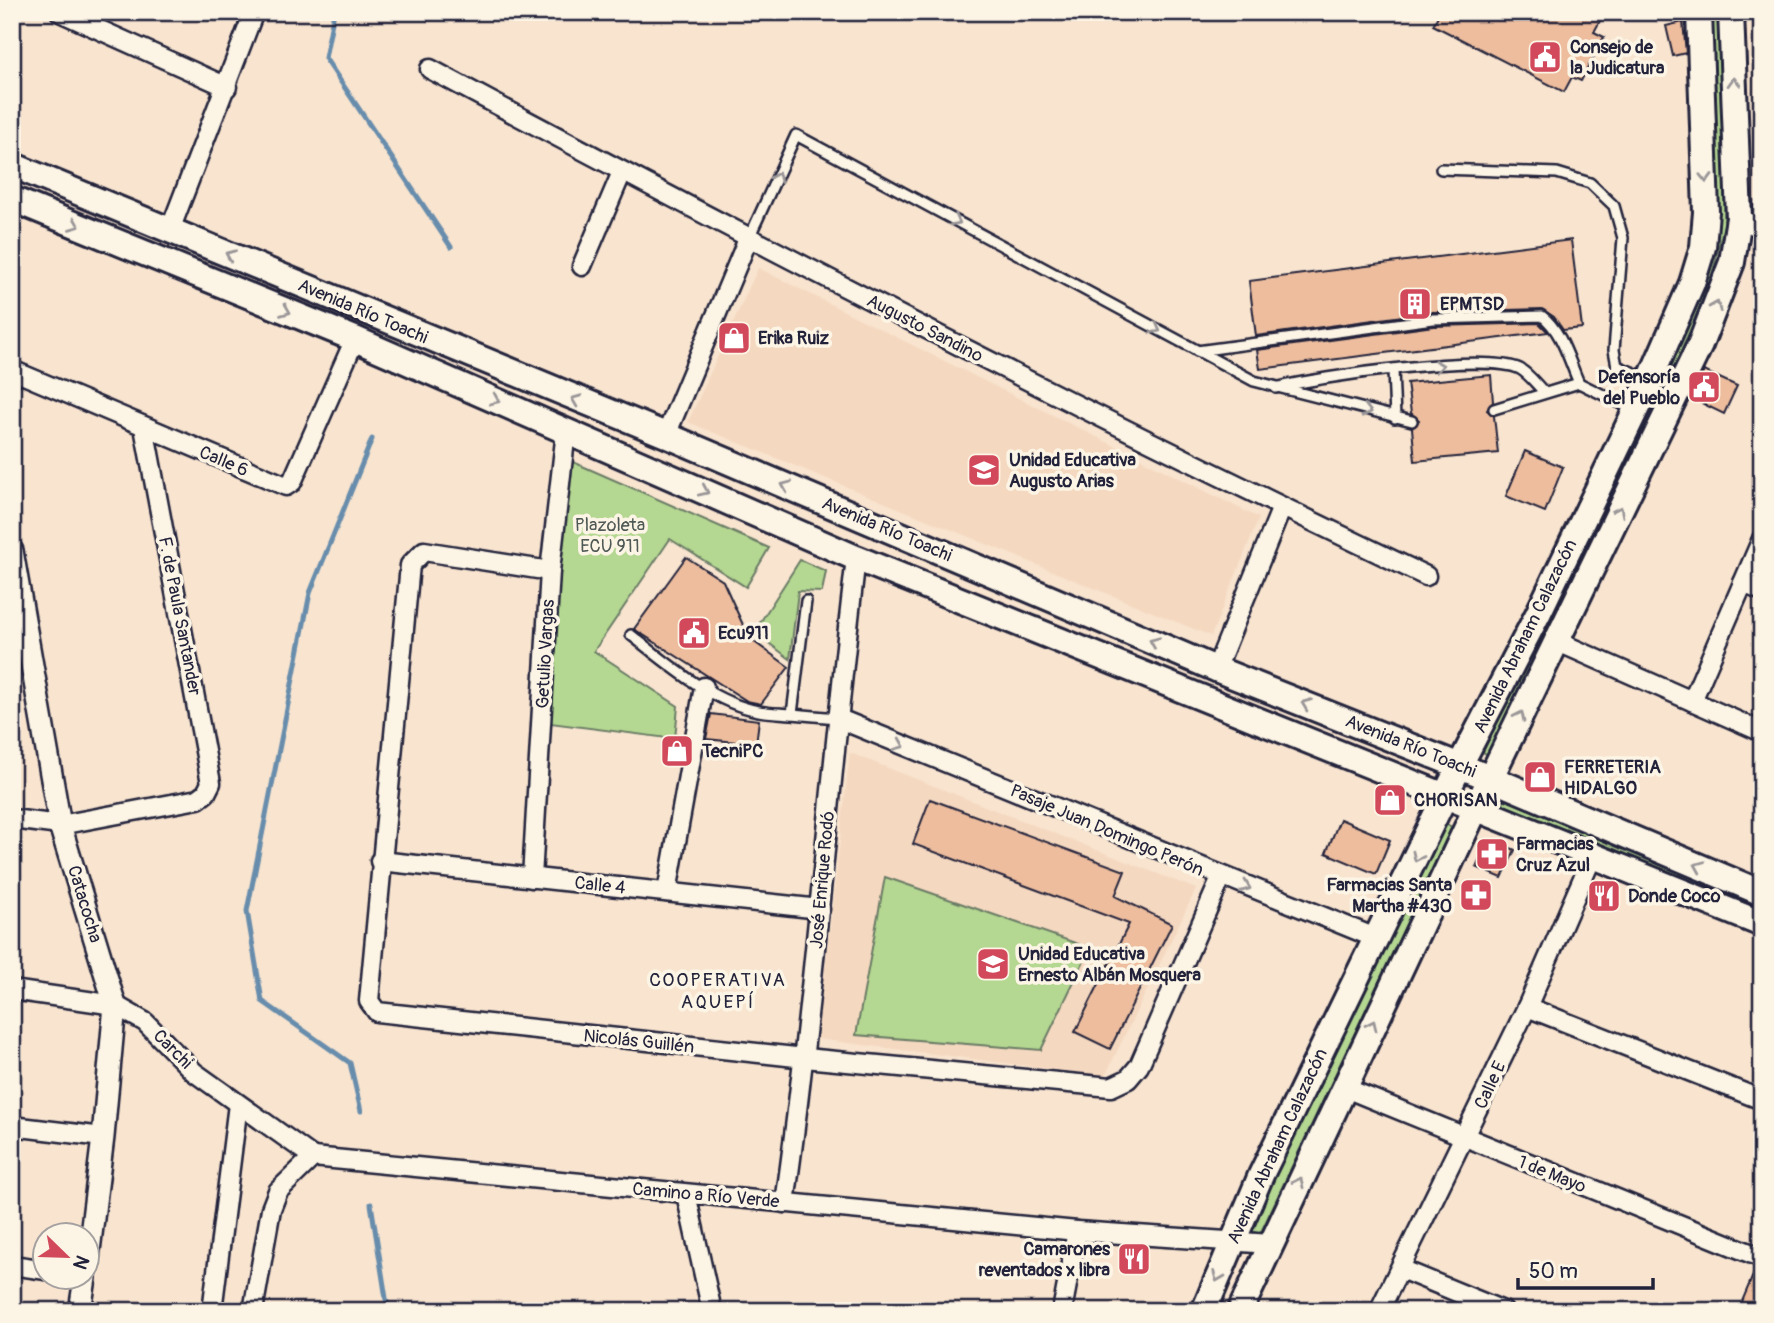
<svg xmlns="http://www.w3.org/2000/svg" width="1774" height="1323" font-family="Pangolin,sans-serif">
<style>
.built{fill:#f5d8c0}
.green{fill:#b4d791;stroke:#6b7c66;stroke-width:2}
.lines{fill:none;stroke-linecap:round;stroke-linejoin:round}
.stream{stroke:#688dac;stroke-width:5}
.building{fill:#edbd9d;stroke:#22223b;stroke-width:2}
.service-casing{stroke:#22223b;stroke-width:14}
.minor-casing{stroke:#22223b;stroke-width:23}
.tertiary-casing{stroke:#22223b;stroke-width:26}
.secondary-casing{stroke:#22223b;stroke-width:30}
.service{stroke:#fcf5e5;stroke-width:9}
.minor{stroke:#fcf5e5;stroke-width:18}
.tertiary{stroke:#fcf5e5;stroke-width:21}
.secondary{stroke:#fcf5e5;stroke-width:24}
.oneway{stroke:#9a9698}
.labels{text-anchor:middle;stroke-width:7;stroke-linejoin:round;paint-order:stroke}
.poi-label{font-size:18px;font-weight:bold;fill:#22223b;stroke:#fcf5e5;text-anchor:start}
.street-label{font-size:18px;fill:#22223b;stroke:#fcf5e5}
.park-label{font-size:18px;fill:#4e5855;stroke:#fcf5e5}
.neighbourhood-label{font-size:19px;letter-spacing:2px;fill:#22223b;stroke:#fcf5e5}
</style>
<rect width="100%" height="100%" fill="#f8e4cf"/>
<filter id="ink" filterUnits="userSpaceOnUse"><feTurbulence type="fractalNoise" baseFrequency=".0143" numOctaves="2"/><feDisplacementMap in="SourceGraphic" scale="14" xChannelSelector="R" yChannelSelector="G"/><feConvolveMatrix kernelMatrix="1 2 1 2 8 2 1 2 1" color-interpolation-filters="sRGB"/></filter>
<g filter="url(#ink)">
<!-- built -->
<g class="built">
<path d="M758 268 1259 518 1211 636 688 422Z"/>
<path d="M850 753 1196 889 1105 1076 817 1039Z"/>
</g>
<!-- green -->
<g class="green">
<path d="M1711 12H1719L1725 154 1724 224 1711 280 1667 385 1490 756 1483 752 1659 381 1716 155Z"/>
<path d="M564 458 769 548 746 587 670 539 594 651 678 706 675 739 550 723Z"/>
<path d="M800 560 826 571 822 592 798 591 790 659 754 632Z"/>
<path d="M1505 798 1762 904V913L1502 805Z"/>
<path d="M1444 823 1452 827 1260 1234 1249 1230Z"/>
<path d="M885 877 1090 948 1041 1050 856 1035Z"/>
</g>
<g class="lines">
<!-- stream -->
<g class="stream">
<path d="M334 12 325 58 451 247"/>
<path d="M361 1111 350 1063 262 1001 247 911 310 593 372 439"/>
<path d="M371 1204 388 1311"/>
</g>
</g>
<!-- building -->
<g class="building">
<path d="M1440 12H1587L1601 19 1594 32 1604 37 1581 81 1572 77 1564 92 1433 25Z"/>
<path d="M1683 22 1686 53 1673 56 1666 26Z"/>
<path d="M1571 240 1582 328 1563 330 1554 317 1542 309 1432 312 1256 336 1249 281Z"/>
<path d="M1539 323 1548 332 1260 369 1257 350 1434 326Z"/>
<path d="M1704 371 1737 386 1724 414 1691 398Z"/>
<path d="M1491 375 1493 402 1487 410 1494 416 1498 453 1415 461 1412 428 1419 420 1411 413 1407 383Z"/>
<path d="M1525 451 1563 467 1545 512 1506 496Z"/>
<path d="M686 557 723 581 749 638 789 667 761 704 747 701 634 629Z"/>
<path d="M711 714 759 720 756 744 706 739Z"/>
<path d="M930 799 1125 871 1115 896 1172 924 1110 1049 1075 1032 1129 924 913 844Z"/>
<path d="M1340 819 1390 840 1376 874 1326 853Z"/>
<path d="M1496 841 1515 850 1502 878 1476 867 1486 845Z"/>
<path d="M1756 1268 1762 1269V1296L1755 1311H1738Z"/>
</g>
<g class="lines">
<defs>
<g id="service">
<path d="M1441 169 1557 173 1590 183 1614 206 1623 238 1614 350 1617 366 1649 379"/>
<path d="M749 238 796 135 1254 381 1412 421"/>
<path d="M1197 351 1433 319 1542 316C1562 331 1569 361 1579 383"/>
<path d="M1393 370 1395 418"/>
<path d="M1276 388C1317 377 1486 352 1520 369 1529 374 1536 384 1543 391"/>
<path d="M1494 409 1579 383 1632 409"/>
<path d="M806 601 792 714 837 718"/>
<path d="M631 635C667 663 712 703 759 711 769 713 781 713 792 714"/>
</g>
<g id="minor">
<path d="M60 12 227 87"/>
<path d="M430 69C759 245 1090 416 1426 576"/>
<path d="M1739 218 1762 229"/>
<path d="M170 230 254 12"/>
<path d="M582 266 622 172"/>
<path d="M12 370 286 486 292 482 355 339"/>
<path d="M666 435 748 239"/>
<path d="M550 571 424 551 410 565 369 1001 377 1012 805 1058 1111 1087 1128 1079 1139 1066 1221 878"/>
<path d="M1743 583 1762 591"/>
<path d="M1556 641 1762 732"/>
<path d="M1216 669 1282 507"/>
<path d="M1692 701 1762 539"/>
<path d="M837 718 1378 939"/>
<path d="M12 819 60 825 198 799 206 793 211 783 144 427"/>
<path d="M380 861 820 909"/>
<path d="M532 878 550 571 566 431"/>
<path d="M667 892 704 687"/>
<path d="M12 990 115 1005 145 1022 194 1072 313 1157"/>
<path d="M1527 1007 1762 1100"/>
<path d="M1343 1087 1762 1258"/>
<path d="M12 1126 103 1137"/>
<path d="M686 1194 712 1311"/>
<path d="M785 1203C815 988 830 773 856 558"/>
<path d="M12 1265 46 1270"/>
<path d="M1401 1269 1503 1311"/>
<path d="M212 1311 238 1104"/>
<path d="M253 1311 271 1209 278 1191 313 1157 1077 1231 1271 1244"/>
<path d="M1062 1311 1077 1231"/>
<path d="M1379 1311 1527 1007 1593 855"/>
</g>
<g id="tertiary">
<path d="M12 551 60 825 115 1005 103 1137 88 1259"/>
<path d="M80 1311 85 1278"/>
</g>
<g id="secondary">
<path d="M12 165 666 435 1216 669 1490 778 1762 893"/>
<path d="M12 199 355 339 856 558 1762 924"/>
<path d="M1204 1311 1261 1175 1460 765 1538 614 1650 380 1692 283 1703 247 1706 212 1699 12"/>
<path d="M1240 1311 1476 808 1700 345 1732 262 1739 218 1731 12"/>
</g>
</defs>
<!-- service casing -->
<use href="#service" class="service-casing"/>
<!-- minor casing -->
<use href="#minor" class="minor-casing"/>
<!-- tertiary casing -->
<use href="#tertiary" class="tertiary-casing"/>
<!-- secondary casing -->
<use href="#secondary" class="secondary-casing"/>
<!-- service -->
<use href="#service" class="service"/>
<!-- minor -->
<use href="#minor" class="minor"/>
<!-- tertiary -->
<use href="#tertiary" class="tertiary"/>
<!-- secondary -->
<use href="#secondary" class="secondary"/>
</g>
<!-- one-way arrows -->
<defs><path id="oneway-chevron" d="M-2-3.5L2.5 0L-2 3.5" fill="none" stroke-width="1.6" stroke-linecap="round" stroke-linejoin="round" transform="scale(1.75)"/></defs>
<g class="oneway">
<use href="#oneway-chevron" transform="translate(1734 82) rotate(-92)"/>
<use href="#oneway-chevron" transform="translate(777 177) rotate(-66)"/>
<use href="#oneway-chevron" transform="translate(1706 178) rotate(89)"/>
<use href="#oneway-chevron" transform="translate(956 221) rotate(28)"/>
<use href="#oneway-chevron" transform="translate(75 225) rotate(22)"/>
<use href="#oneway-chevron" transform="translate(230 255) rotate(-157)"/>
<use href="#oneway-chevron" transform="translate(1716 306) rotate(-68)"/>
<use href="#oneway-chevron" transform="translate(286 311) rotate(22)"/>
<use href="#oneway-chevron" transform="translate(1156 329) rotate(28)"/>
<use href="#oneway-chevron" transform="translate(1439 366) rotate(-6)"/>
<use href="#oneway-chevron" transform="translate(495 400) rotate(23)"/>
<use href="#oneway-chevron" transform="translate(576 400) rotate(-158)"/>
<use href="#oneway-chevron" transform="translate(1367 411) rotate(14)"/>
<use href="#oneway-chevron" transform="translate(786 486) rotate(-157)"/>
<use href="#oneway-chevron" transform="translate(704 491) rotate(24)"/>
<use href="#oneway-chevron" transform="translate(1619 511) rotate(-64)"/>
<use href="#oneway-chevron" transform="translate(1154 642) rotate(-157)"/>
<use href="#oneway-chevron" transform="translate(1306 704) rotate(-158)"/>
<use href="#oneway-chevron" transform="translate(1520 716) rotate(-64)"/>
<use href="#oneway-chevron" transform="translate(900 745) rotate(23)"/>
<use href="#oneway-chevron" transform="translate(1417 857) rotate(115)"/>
<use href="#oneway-chevron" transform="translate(1699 866) rotate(-157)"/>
<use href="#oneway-chevron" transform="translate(1246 887) rotate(21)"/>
<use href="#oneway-chevron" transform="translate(1372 1025) rotate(-65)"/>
<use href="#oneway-chevron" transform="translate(1299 1182) rotate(-65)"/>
<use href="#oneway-chevron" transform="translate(1218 1277) rotate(112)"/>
</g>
</g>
<!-- icons -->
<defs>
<symbol id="civic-square" viewBox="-11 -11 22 22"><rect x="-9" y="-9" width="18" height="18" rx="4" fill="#d1495b" stroke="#fcf5e5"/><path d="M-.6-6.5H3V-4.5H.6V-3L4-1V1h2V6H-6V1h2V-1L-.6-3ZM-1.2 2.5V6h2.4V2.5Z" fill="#fff"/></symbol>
<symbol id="building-square" viewBox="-11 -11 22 22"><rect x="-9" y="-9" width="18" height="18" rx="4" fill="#d1495b" stroke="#fcf5e5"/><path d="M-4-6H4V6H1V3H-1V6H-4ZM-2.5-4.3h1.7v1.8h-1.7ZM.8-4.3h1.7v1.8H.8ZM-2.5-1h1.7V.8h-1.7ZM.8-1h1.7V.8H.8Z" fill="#fff"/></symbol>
<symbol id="shop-square" viewBox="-11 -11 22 22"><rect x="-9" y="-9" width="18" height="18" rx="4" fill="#d1495b" stroke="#fcf5e5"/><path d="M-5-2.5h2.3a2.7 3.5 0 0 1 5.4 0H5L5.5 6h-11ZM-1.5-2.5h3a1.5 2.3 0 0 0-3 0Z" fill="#fff"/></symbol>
<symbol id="school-square" viewBox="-11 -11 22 22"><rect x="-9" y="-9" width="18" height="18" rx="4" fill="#d1495b" stroke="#fcf5e5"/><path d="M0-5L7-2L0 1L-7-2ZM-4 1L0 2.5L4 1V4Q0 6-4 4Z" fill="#fff"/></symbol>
<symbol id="pharmacy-square" viewBox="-11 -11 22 22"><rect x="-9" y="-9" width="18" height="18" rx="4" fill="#d1495b" stroke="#fcf5e5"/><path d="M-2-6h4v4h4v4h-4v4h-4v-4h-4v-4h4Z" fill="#fff"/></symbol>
<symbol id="restaurant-square" viewBox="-11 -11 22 22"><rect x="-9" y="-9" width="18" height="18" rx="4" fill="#d1495b" stroke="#fcf5e5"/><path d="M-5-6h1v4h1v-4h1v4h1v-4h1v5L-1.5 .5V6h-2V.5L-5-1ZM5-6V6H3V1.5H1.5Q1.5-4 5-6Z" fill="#fff"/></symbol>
</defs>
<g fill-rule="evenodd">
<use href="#civic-square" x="1526" y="38" width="38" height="38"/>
<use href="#building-square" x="1396" y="285" width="38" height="38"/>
<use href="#shop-square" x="715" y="319" width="38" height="38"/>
<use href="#civic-square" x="1685" y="368" width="38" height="38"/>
<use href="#school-square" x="965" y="451" width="38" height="38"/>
<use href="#civic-square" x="675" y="614" width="38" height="38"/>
<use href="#shop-square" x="658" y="732" width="38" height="38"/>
<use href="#shop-square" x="1521" y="758" width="38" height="38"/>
<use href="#shop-square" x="1371" y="781" width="38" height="38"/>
<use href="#pharmacy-square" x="1473" y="835" width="38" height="38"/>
<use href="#pharmacy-square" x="1457" y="876" width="38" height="38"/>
<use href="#restaurant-square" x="1585" y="877" width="38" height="38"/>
<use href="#school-square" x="974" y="945" width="38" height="38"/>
<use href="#restaurant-square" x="1115" y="1240" width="38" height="38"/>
</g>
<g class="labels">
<!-- poi labels -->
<g class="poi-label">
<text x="1570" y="53">Consejo de<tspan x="1570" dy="21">la Judicatura</tspan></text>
<text x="1440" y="310">EPMTSD</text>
<text x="758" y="344">Erika Ruiz</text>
<text x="1680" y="383" text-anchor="end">Defensoría<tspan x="1680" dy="21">del Pueblo</tspan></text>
<text x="1009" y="466">Unidad Educativa<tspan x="1009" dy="21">Augusto Arias</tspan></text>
<text x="718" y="639">Ecu911</text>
<text x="702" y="757">TecniPC</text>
<text x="1564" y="773">FERRETERIA<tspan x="1564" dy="21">HIDALGO</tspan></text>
<text x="1414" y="806">CHORISAN</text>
<text x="1516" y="850">Farmacias<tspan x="1516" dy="21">Cruz Azul</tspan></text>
<text x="1452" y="891" text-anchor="end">Farmacias Santa<tspan x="1452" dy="21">Martha #430</tspan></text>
<text x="1628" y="902">Donde Coco</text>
<text x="1018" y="960">Unidad Educativa<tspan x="1018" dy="21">Ernesto Albán Mosquera</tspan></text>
<text x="1110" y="1255" text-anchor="end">Camarones<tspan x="1110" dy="21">reventados x libra</tspan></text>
</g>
<!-- street labels -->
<g class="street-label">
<text transform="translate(363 311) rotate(23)" y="6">Avenida Río Toachi</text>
<text transform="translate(925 328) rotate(27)" y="6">Augusto Sandino</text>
<text transform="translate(224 461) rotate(23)" y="6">Calle 6</text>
<text transform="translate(887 529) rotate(23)" y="6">Avenida Río Toachi</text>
<text transform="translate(180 616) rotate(79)" y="6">F. de Paula Santander</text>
<text transform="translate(1525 636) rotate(-64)" y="6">Avenida Abraham Calazacón</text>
<text transform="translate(545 654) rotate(-87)" y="6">Getulio Vargas</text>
<text transform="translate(1411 746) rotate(22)" y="6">Avenida Río Toachi</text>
<text transform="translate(1107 830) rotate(23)" y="6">Pasaje Juan Domingo Perón</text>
<text transform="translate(822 880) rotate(-85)" y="6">José Enrique Rodó</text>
<text transform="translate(600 885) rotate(6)" y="6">Calle 4</text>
<text transform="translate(85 904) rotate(73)" y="6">Catacocha</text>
<text transform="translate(639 1041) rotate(6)" y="6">Nicolás Guillén</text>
<text transform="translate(173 1049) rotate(45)" y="6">Carchi</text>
<text transform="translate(1490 1085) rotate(-65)" y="6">Calle E</text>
<text transform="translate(1277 1146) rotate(-65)" y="6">Avenida Abraham Calazacón</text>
<text transform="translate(1552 1174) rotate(22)" y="6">1 de Mayo</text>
<text transform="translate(706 1195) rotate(5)" y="6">Camino a Río Verde</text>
</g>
<!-- park labels -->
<g class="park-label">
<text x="610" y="531">Plazoleta<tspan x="610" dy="21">ECU 911</tspan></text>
</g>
<!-- neighbourhood labels -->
<g class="neighbourhood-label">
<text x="718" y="986">COOPERATIVA<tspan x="718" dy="22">AQUEPÍ</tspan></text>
</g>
</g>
<!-- margin -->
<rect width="1774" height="1323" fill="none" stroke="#fcf5e5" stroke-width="42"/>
<rect x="21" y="21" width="1732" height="1281" fill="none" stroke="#22223b" stroke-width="2.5" filter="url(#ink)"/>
<!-- north arrow -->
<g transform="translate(66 1256) rotate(113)"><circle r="33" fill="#fcf5e5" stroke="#a5a1a1" stroke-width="2"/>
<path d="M0-5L12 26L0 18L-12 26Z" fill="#d1495b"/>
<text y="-10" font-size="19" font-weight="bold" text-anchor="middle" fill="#22223b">N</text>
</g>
<!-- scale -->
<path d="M1518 1278v10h135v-10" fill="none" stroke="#22223b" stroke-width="3.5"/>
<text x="1529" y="1278" font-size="21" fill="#22223b" stroke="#fcf5e5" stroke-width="5" paint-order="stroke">50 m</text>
</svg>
